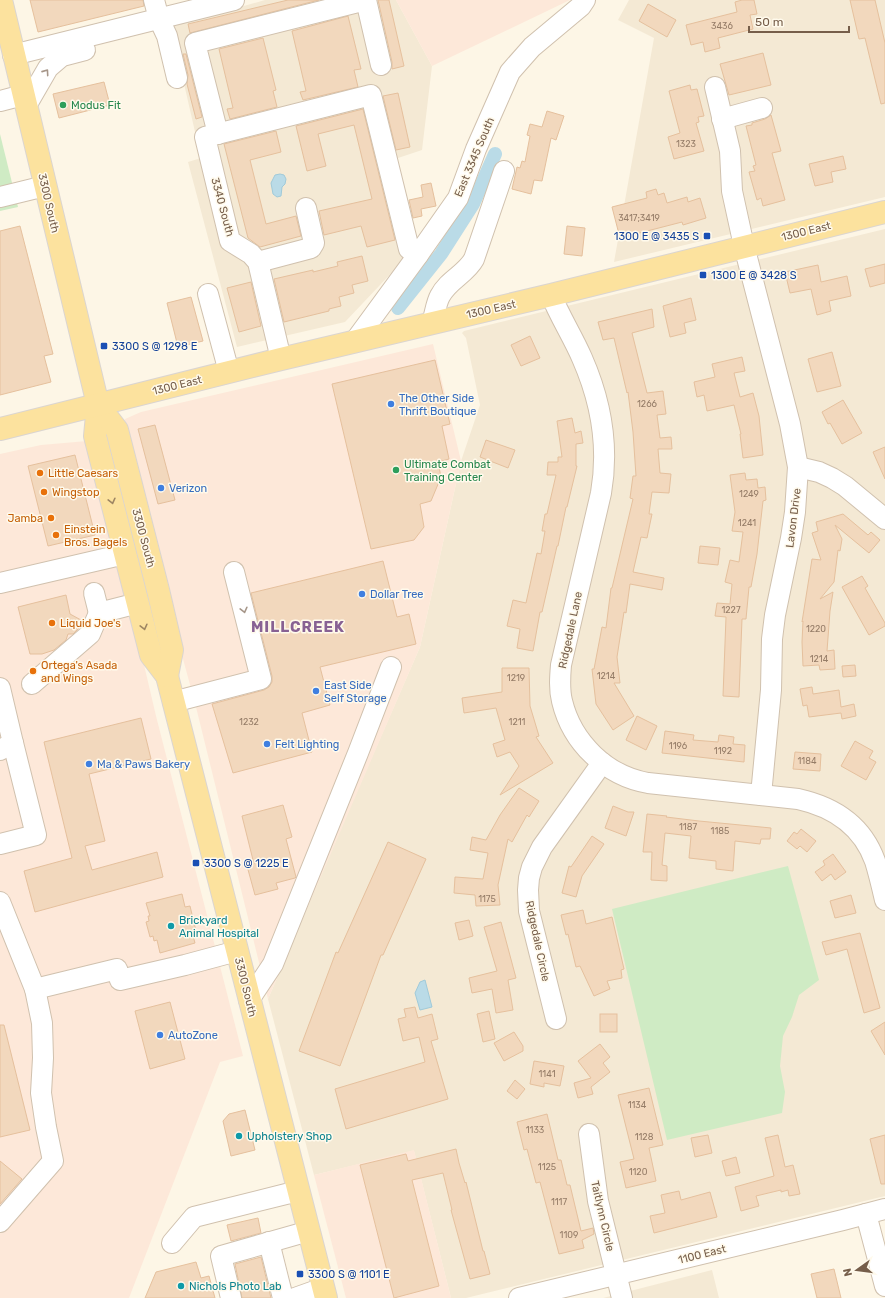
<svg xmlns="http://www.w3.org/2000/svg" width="885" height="1298" font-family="Rubik,sans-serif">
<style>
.residential{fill:#f4e9d4}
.commercial{fill:#fde8d9}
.green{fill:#cfebc4}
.water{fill:#badbe7;stroke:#a0cad9}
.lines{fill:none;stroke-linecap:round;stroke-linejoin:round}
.canal{stroke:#badbe7;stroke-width:14}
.building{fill:#f2d8bd;stroke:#e5c09d}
.minor-casing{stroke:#d0c1ae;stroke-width:22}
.major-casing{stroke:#dbd5d0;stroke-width:24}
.minor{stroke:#fff;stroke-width:20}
.major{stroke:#fce29e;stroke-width:22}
.oneway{stroke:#a69689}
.oneway2{stroke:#9e8663}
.leisure-dot{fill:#2e9e5b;stroke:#fffaec;stroke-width:1.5}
.transit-dot{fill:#1a4fb4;stroke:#fffaec;stroke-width:1.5}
.shop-dot{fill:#3f7fe0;stroke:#fffaec;stroke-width:1.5}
.food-dot{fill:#e8710a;stroke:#fffaec;stroke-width:1.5}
.culture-dot{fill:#0f9aa8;stroke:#fffaec;stroke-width:1.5}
.labels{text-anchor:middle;stroke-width:3;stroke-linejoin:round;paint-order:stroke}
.number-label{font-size:9px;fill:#957c67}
.leisure-label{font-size:11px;fill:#27864d;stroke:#fffaec;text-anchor:start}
.street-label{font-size:11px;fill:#765e4a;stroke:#fffaec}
.transit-label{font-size:11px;fill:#164399;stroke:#fffaec;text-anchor:start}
.shop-label{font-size:11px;fill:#366cbe;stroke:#fffaec;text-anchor:start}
.food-label{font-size:11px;fill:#c56008;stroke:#fffaec;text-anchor:start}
.culture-label{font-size:11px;fill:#0d838f;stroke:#fffaec;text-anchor:start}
.district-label{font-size:15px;font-weight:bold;letter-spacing:1px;fill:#886193;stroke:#fffaec}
</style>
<rect width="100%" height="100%" fill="#fdf6e6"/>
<!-- residential -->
<g class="residential">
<path d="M265 0H396L432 66 422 150 392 160 415 248 345 322 237 347 188 162 201 158 171 27Z"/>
<path d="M629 0H885V197L614 262 654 38 618 20Z"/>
<path d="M885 229V1196L466 1298H451L414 1151 314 1175 268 999 352 803 420 647 461 461 480 405 466 338 462 333 464 331Z"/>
<path d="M712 1270 719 1298H603Z"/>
</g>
<!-- commercial -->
<g class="commercial">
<path d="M396 0H570L432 66Z"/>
<path d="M433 344 461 461 420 647 268 999 195 703 121 431 125 419 141 412Z"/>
<path d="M87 441 126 588 156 716 243 1056 220 1062 129 1298H0V454L41 445Z"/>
<path d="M414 1150 451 1298H346L314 1175Z"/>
</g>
<!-- green -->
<g class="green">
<path d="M0 134 18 207 0 211Z"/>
<path d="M788 866 819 980 799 995 792 1017 783 1036 780 1066 785 1092 782 1113 667 1140 612 909Z"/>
</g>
<!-- water -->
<g class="water">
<path d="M280 174 284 175 286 179 285 184 282 187 281 196 277 197 273 194 271 183 275 175Z"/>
<path d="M425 980 432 1007 420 1010 415 993 420 982Z"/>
</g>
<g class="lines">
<!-- canal -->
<path class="canal" d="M398 308 441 254 473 204 495 154"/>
</g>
<!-- building -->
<g class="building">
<path d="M30 0H143L144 6 38 32Z"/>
<path d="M288 0H319L190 33 188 24Z"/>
<path d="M378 0H389L404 66 392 69V62Z"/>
<path d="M742 0H754L757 14 750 15 753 29 718 38 720 48 705 52 703 42 691 45 686 25 737 12 735 2Z"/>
<path d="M850 0H875L885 43V103L881 104 865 38 859 39Z"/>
<path d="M648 4 676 20 667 37 639 21Z"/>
<path d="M348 16 361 69 354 70 358 87 303 100 300 92 306 91 292 31Z"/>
<path d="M263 38 276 90 273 91 277 107 230 119 227 109 233 108 219 49Z"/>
<path d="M763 53 771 85 729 95 720 64Z"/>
<path d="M183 54H186L202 117 196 119 187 84 188 75Z"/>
<path d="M104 82 110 105 59 118 53 94Z"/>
<path d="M690 85 691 90 697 89 704 116 698 117 699 122 696 123 704 151 674 159 668 137 680 133 669 91Z"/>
<path d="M398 93 410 147 396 150 383 96Z"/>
<path d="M363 109 395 240 367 247 361 226 324 235 319 211 372 199 354 125 318 134 326 166 307 171 296 126Z"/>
<path d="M547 111 564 116 556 140 551 138 542 181 534 180 531 194 512 189 517 167 520 168 522 161 525 162 530 136 527 135 530 124 542 127Z"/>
<path d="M771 115 781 151 772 153 785 200 763 206 761 198 757 200 749 172 755 171 753 166 756 165 746 126 752 125V123L765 119Z"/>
<path d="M276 131 281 152 250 160 266 224 296 216 301 236 260 247 248 238 224 144Z"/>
<path d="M843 156 846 169 831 172 833 182 815 186 809 164Z"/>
<path d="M431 183 436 206 421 209 422 216 413 218 409 200 423 197 421 185Z"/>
<path d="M656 189 658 195 664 193 667 203 687 197 688 202 700 198 706 218 683 225 682 222 620 238 612 207 647 198 646 192Z"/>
<path d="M20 226 53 354 44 356 51 382 0 395V231Z"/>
<path d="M567 226 585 228 582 256 564 254Z"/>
<path d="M362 256 368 281 352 285 354 293 339 297 341 306 329 309V311L284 322 274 279 313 270V272L338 266 337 262Z"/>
<path d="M885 264V283L870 287 865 269Z"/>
<path d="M818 265 821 282 847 276 851 296 829 301 831 311 817 315 811 289 790 293 785 272Z"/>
<path d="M251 282 261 326 239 332 227 288Z"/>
<path d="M191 297 203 341 178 347 167 303Z"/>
<path d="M691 298 696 320 684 323 686 333 670 337 663 306Z"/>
<path d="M652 309 654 327 632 333 647 393 663 391 666 414 657 415 660 438 671 437 672 449H658L660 473 671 474 669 493 652 492 649 514H652L647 538 641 537 633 572 664 578 662 590 630 584 626 613 624 612 617 657 620 683H614L634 716 613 730 596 704 592 669H594L602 627 606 628 611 588H612L633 499 630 498 633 476H636L633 432 628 392 627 393 614 338 603 340 598 322Z"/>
<path d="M530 336 540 358 521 366 511 345Z"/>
<path d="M832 352 841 386 817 392 808 359Z"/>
<path d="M742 357 745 371 734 373 740 397 753 393 759 416 763 455 743 458 740 434H741L734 405 707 411 704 395 697 397 694 382 715 377 712 364Z"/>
<path d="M435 360 450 424 442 426 449 459 438 462 441 477 431 501 420 504 424 527 414 540 371 549 332 384Z"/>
<path d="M843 400 862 433 842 444 830 423 828 424 822 412Z"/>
<path d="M572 418 575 433 581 431 583 443 576 444V466H577L567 507H566L558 546H557L542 612H540L533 651 517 648 520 629 507 626 513 600 526 603 537 553 541 554 545 531H542L545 514H547L556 475H547L548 462H558V457H562L557 421Z"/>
<path d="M155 425 175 500 158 504 138 429Z"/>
<path d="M486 440 515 450 508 468 480 457Z"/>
<path d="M885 447V479L873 452Z"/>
<path d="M75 455 95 535 48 546 28 466Z"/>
<path d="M745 473 746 480 757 479 758 488 765 487 766 500 763 501 757 554 751 587H749L746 619H742L739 697 723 696 726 617 715 616 717 603 730 604 732 584 725 582 730 560 739 562 743 532 732 531 735 512 730 475Z"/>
<path d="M843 514 868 535 871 532 880 540 869 553 835 525 842 539 840 551 838 550 834 582 820 599 833 592 830 611 827 651 834 650 835 669 820 670 819 665 803 666 802 642 803 621 802 622 812 559 821 560 812 533 818 531 816 522Z"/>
<path d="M700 546 720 548 718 565 698 563Z"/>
<path d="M383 561 397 617 409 614 416 644 320 667 330 705 302 713 312 752 233 773 212 704 264 690 269 687 272 682V676L251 593Z"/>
<path d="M862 576 868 586 865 588 885 623V626L869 635 842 587Z"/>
<path d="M66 595 70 614 81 620V625L80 627 73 634H68L66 640 54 650 42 654H30L18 607Z"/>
<path d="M855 665 856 676 843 677 842 666Z"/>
<path d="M502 668H529L530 706 539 736 536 737 553 763 500 795 519 766 510 752 497 757 493 744 505 740 496 708 464 713 462 698 502 692Z"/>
<path d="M812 687 813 694 839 690 841 707 854 704 856 716 842 719 841 713 809 717 807 705 803 706 800 689Z"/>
<path d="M637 716 657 726 646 750 626 740Z"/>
<path d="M141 718 151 759 89 774 105 841 85 846 92 870 157 852 163 877 35 912 24 871 72 858 44 742Z"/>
<path d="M665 731 694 735 693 740 718 742 719 735 734 737 733 744 745 745 744 762 662 753Z"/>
<path d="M855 741 873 751 869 758 876 762 866 780 841 766Z"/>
<path d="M795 752 821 754 820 771 793 769Z"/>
<path d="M519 788 539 801 529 817 527 815 512 842 508 839 498 885 500 905 476 906 475 895 454 893 455 877 483 879 488 853 470 850 472 837 486 840 500 815Z"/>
<path d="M283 805 292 837 286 839 296 877 295 878 276 883 278 889 255 895 247 866 254 864 242 816Z"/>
<path d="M613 806 628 812H634L626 836 605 828Z"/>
<path d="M647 814 667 816 666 817 699 821 771 828 770 839H761L760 844 735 841 733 871 716 869V861L689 858 691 836 665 833 662 865 667 866V881L651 880 652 852H643Z"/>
<path d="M801 829 816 841 807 852 800 846 797 849 787 841 794 832 797 834Z"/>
<path d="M592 836 604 844 582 876 576 897 562 893 569 866 571 867Z"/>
<path d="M388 842 426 859 383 955H381L340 1066 299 1051 336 952 338 953Z"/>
<path d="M833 854 846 872 835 880 831 874 822 881 815 872 825 865 823 861Z"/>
<path d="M182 894 185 907 190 906 196 931 192 932 195 943 160 953 157 940 154 941 153 936 150 937 146 922 149 921 148 916H150L146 903Z"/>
<path d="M851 895 856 913 835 918 830 901Z"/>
<path d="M583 910 586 924 612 917 624 969 621 970 622 978 607 981 610 989 594 996 580 966 576 967 568 934 566 935 561 915Z"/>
<path d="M469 920 473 936 459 940 455 923Z"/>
<path d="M501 922 516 978 508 980 513 1010 496 1013 492 989 472 993 469 978 497 971 484 927Z"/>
<path d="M860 933 880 1008 864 1013 847 949 826 955 822 942Z"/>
<path d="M170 1002 185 1059 150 1069 135 1011Z"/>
<path d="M415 1007 418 1018 432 1014 438 1039 431 1041 448 1099 346 1129 335 1089 425 1062 419 1037 403 1041 398 1019 406 1017 404 1009Z"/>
<path d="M489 1011 495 1039 483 1042 477 1014Z"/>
<rect x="600" y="1014" width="17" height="18"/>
<path d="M885 1022V1055L871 1031Z"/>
<path d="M0 1025H4L30 1130 0 1137Z"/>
<path d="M514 1032 523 1046V1051L504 1061 494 1043Z"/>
<path d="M600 1044 610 1057 603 1063 610 1072 591 1087 593 1094 578 1098 574 1083 591 1078 578 1061Z"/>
<path d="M534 1061 564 1066 560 1086 544 1083V1087L530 1084Z"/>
<path d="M515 1080 525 1089 517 1099 507 1091Z"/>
<path d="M649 1088 663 1145 649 1148 656 1181 626 1188 620 1162 634 1159 618 1095Z"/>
<path d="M245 1110 255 1150 231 1156 223 1121 229 1114Z"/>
<path d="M547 1114 558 1160H561L567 1185H570L581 1231 593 1228 594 1234 582 1240 584 1248 559 1254 540 1182 536 1183 527 1149 524 1150 517 1122Z"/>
<path d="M708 1135 712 1153 695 1157 691 1138Z"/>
<path d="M778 1135 785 1167 793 1165 800 1194 789 1196 788 1190 781 1192V1190L756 1196 759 1206 741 1211 735 1187 774 1176 765 1138Z"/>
<path d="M885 1135V1184H881L870 1139Z"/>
<path d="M456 1149 459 1163 465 1183 466 1182 483 1251H484L490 1274 470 1279 451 1210H452L443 1173 412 1180 439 1286 394 1298 360 1165 406 1154 408 1161Z"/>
<path d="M736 1157 740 1173 726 1176 722 1161Z"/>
<path d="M0 1161 22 1179 0 1204Z"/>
<path d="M679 1191 681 1200 710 1192 717 1217 654 1233 650 1216 665 1213 661 1195Z"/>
<path d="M258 1218 261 1233 231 1241 227 1225Z"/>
<path d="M261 1257 271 1298H242L235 1264Z"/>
<path d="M196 1262 201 1278 209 1276 215 1298H145L156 1272Z"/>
<path d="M834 1269 841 1298H817L811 1274Z"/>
</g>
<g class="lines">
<defs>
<g id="minor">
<path d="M154 0 159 19 167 36 177 78"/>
<path d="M13 55 234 0"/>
<path d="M715 87 730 151 732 191 744 246 790 424 798 467 795 512 791 538 775 615 772 639 771 690 761 795"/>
<path d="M0 101 23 95"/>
<path d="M26 106 48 68 62 56 85 50"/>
<path d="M722 119 762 108"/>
<path d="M218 134 195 43 366 0 381 65"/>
<path d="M0 197 45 186"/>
<path d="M258 262 311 248 314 243 306 208"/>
<path d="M208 294 229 372"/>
<path d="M551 295C560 317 573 337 582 358 601 401 609 447 601 493L561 665C560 677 559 689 562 701 572 743 607 776 648 783L798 799C834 807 862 825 875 861 879 874 882 887 885 900"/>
<path d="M432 323C435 314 436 303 440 296 448 280 466 274 474 259L504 171"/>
<path d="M355 341 418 255 458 198 476 149 510 72 532 47 581 6 585 0"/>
<path d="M281 359 258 262 251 254 230 241 205 137 371 95 409 249 418 255"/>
<path d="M798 467 819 472 832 478 845 486 885 519"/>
<path d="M0 583 125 554"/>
<path d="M94 593 99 613 138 603"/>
<path d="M32 684 90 634 99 613"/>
<path d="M0 688 13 743 0 750"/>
<path d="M173 702 261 679 234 572"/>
<path d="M0 844 36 835 13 743"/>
<path d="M0 902 35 989"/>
<path d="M249 1000 273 964 358 753 391 667"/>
<path d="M556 1019 529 911 528 890 529 878 532 867 542 847 602 763"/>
<path d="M589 1134 598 1201 622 1298"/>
<path d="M866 1214 885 1286"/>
<path d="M0 1222 53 1161 46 1127 41 1093 43 1058 42 1023 35 989 117 969 120 980 185 965 237 951"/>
<path d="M269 1242 283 1298"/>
<path d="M172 1243 194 1217 298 1191"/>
<path d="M231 1298 221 1256 309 1231"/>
<path d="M295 1298 323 1288"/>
<path d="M519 1298 843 1220 885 1209"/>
</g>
<g id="major">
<path d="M1 0 98 405 95 436 151 655 167 676 326 1298"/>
<path d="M98 405 117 430 158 590 172 650 167 676"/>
<path d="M0 429 281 359 551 295 885 212"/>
</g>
</defs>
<!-- minor casing -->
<use href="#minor" class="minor-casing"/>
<!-- major casing -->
<use href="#major" class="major-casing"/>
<!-- minor -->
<use href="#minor" class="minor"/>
<!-- major -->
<use href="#major" class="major"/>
</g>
<!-- one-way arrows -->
<defs><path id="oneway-chevron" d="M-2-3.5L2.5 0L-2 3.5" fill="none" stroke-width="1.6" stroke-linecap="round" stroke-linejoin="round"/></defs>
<g class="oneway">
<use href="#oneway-chevron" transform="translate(46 72) rotate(-55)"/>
<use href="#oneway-chevron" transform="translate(244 610) rotate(76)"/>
</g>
<g class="oneway2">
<use href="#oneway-chevron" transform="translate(112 501) rotate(76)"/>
<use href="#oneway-chevron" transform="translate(144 627) rotate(76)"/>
</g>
<!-- markers -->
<g class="leisure-dot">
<circle cx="63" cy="105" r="4"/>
<circle cx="396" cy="470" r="4"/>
</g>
<g class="transit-dot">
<rect x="703" y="232" width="8" height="8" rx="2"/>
<rect x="699" y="271" width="8" height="8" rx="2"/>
<rect x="100" y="342" width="8" height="8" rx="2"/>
<rect x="192" y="859" width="8" height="8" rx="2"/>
<rect x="296" y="1270" width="8" height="8" rx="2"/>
</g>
<g class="shop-dot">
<circle cx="391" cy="404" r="4"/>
<circle cx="161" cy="488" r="4"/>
<circle cx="362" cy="594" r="4"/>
<circle cx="316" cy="691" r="4"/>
<circle cx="267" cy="744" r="4"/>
<circle cx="89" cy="764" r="4"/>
<circle cx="160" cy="1035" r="4"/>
</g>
<g class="food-dot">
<circle cx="40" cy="473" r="4"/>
<circle cx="44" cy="492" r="4"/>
<circle cx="51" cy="518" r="4"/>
<circle cx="56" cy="535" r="4"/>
<circle cx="52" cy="623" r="4"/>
<circle cx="33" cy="671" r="4"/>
</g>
<g class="culture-dot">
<circle cx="171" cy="926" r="4"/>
<circle cx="239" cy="1136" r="4"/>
<circle cx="181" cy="1286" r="4"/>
</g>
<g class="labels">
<!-- number labels -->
<g class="number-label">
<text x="722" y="29">3436</text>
<text x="686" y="147">1323</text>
<text x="639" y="221">3417;3419</text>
<text x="647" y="407">1266</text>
<text x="749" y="497">1249</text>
<text x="747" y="526">1241</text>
<text x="731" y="613">1227</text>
<text x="816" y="632">1220</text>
<text x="819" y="662">1214</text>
<text x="606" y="679">1214</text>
<text x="516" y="681">1219</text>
<text x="249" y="725">1232</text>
<text x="517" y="725">1211</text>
<text x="678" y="749">1196</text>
<text x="723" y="754">1192</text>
<text x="807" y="764">1184</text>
<text x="688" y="830">1187</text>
<text x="720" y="834">1185</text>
<text x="487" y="902">1175</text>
<text x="547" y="1077">1141</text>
<text x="637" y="1108">1134</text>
<text x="535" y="1133">1133</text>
<text x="644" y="1140">1128</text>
<text x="547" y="1170">1125</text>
<text x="638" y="1175">1120</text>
<text x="559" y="1205">1117</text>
<text x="569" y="1238">1109</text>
</g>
<!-- leisure labels -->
<g class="leisure-label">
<text x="71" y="109">Modus Fit</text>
<text x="404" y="468">Ultimate Combat<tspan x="404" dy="13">Training Center</tspan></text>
</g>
<!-- street labels -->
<g class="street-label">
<text transform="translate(474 157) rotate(-67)" y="4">East 3345 South</text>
<text transform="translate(49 203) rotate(77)" y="4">3300 South</text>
<text transform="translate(223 207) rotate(75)" y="4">3340 South</text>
<text transform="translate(806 231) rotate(-14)" y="4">1300 East</text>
<text transform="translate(491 309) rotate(-13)" y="4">1300 East</text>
<text transform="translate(177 385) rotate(-14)" y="4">1300 East</text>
<text transform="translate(793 518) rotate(-83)" y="4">Lavon Drive</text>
<text transform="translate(144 538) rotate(75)" y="4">3300 South</text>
<text transform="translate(570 630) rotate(-78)" y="4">Ridgedale Lane</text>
<text transform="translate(538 941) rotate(78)" y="4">Ridgedale Circle</text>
<text transform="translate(246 987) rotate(76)" y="4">3300 South</text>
<text transform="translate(603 1216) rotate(77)" y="4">Taitlynn Circle</text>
<text transform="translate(702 1254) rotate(-14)" y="4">1100 East</text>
</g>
<!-- transit labels -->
<g class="transit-label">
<text x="699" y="240" text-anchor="end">1300 E @ 3435 S</text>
<text x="711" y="279">1300 E @ 3428 S</text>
<text x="112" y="350">3300 S @ 1298 E</text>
<text x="204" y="867">3300 S @ 1225 E</text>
<text x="308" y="1278">3300 S @ 1101 E</text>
</g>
<!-- shop labels -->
<g class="shop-label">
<text x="399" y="402">The Other Side<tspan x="399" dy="13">Thrift Boutique</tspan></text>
<text x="169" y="492">Verizon</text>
<text x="370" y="598">Dollar Tree</text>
<text x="324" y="689">East Side<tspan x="324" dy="13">Self Storage</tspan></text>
<text x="275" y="748">Felt Lighting</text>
<text x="97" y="768">Ma &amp; Paws Bakery</text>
<text x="168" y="1039">AutoZone</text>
</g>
<!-- food labels -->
<g class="food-label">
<text x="48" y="477">Little Caesars</text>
<text x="52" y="496">Wingstop</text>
<text x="43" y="522" text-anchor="end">Jamba</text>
<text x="64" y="533">Einstein<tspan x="64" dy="13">Bros. Bagels</tspan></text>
<text x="60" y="627">Liquid Joe's</text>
<text x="41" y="669">Ortega's Asada<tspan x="41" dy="13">and Wings</tspan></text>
</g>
<!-- culture labels -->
<g class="culture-label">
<text x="179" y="924">Brickyard<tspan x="179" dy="13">Animal Hospital</tspan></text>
<text x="247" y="1140">Upholstery Shop</text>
<text x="189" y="1290">Nichols Photo Lab</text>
</g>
<!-- district labels -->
<g class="district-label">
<text x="298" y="632">MILLCREEK</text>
</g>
</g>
<!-- north arrow -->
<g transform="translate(857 1270) rotate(256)" stroke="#fffaec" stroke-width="3" paint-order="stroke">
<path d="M0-3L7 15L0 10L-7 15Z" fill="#765e4a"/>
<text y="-6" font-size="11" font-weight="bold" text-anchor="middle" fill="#765e4a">N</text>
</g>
<!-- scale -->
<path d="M749 26v6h100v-6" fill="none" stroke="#765e4a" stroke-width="2"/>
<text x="755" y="26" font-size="12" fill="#765e4a" stroke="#fffaec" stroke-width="3" paint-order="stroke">50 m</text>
</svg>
